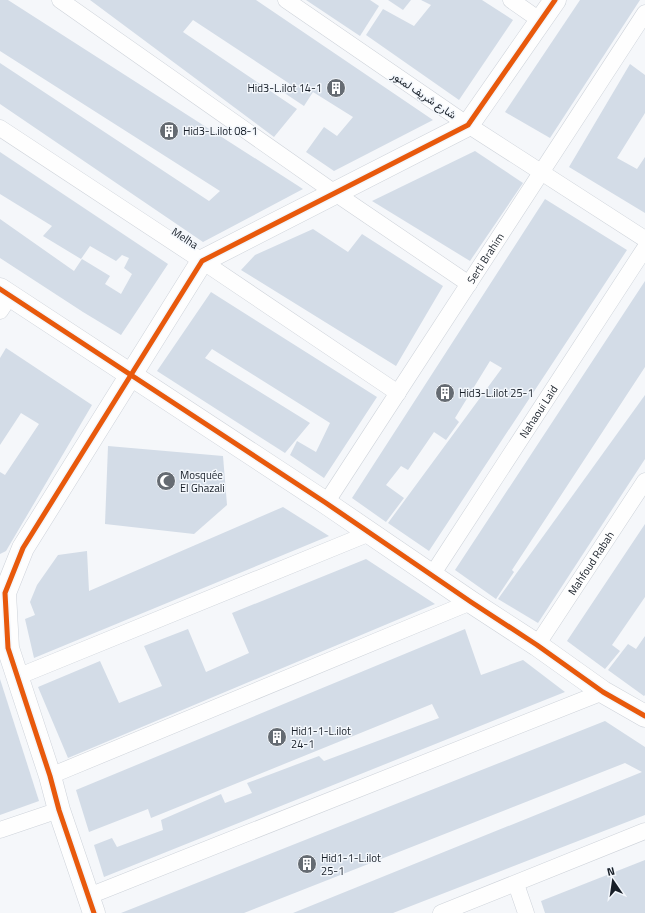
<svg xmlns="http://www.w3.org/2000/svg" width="645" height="913" font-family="'Titillium Web',Vazirmatn,sans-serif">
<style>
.building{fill:#d3dce7}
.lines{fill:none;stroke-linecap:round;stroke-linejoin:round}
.street-casing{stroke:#ced3da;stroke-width:17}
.secondary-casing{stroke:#ced3da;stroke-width:23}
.street{stroke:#fefefe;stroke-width:16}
.secondary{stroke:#fefefe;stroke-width:22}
.cycleway-casing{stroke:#f3f7fc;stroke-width:8}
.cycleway{stroke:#e8590c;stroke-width:5}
.labels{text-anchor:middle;stroke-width:3;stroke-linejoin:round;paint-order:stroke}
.poi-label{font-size:11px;fill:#181f28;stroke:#f3f7fc;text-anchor:start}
.street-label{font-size:11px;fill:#181f28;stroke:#f3f7fc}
</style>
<rect width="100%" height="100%" fill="#f5f7fa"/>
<!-- building -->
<g class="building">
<path d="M0 0H8L303 189 203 242 0 104V63L209 201 220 191 0 51Z"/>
<path d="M90 0H256L433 120 334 171 306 152 324 127 337 136 353 117 313 92 304 106 283 92 290 84 193 20 183 32 297 109 274 137Z"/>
<path d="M306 0H370L379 6 360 36Z"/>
<path d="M388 0H411L403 10Z"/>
<path d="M421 0H482L513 20 459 100 366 35 383 9 414 26 431 5Z"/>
<path d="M580 0H640L550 138 505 112Z"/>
<path d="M630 64 645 75V113L617 158 637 169 645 157V213L569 167Z"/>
<path d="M475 151 523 183 470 261 372 201Z"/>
<path d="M0 152 168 264 121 335 83 312 0 258V219L74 271 82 259 110 276 105 284 121 294 132 274 124 268 129 258 122 255 116 261 90 246 81 259 43 236 52 226 0 194Z"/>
<path d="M545 199 627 250 429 551 388 523 502 368 490 361 455 418 459 422 446 440 434 432 408 470 401 466 386 485 404 498 386 522 352 498Z"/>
<path d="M313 229 348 252 362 234 443 286 396 366 241 270 255 255Z"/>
<path d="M645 281V367L512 570 514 572 496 599 455 570Z"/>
<path d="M211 292 377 397 324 478 290 455 297 441 316 452 330 423 212 349 205 358 310 423 285 453 157 371Z"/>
<path d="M6 348 92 405 6 551 0 554V472L5 475 39 424 21 413 0 445V358Z"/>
<path d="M645 395V459L538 623 498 599Z"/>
<path d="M108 446 223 456 227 505 194 534 105 524Z"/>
<path d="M283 507 329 536 34 658 25 619 35 615 30 602 37 585 58 555 87 551 89 591Z"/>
<path d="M645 524V597L612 645 620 651 605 669 567 641Z"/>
<path d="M366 559 435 604 68 758 38 687 100 661 119 703 162 686 144 646 188 629 206 672 249 653 232 613Z"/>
<path d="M465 629 481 675 523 660 565 692 104 877 94 845 112 838 117 847 163 830 161 820 221 794 225 803 252 793 247 783 319 756 324 761 439 718 432 704 151 818 148 809 89 832 76 790Z"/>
<path d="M645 636V695L644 696 608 670 628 644 636 649Z"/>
<path d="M0 679 39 801 0 815Z"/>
<path d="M605 721 645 747V815L393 913H293L642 772 625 763 244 913H121Z"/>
<path d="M645 860V913H545L541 901Z"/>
</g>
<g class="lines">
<defs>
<g id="street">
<path d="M60 0 335 193 469 284"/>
<path d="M286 0 468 125 645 239"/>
<path d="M511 0 541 21"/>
<path d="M0 128 202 261 398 393"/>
<path d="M0 311 10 296"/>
<path id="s1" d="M326 503 645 13"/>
<path id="s2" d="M432 575 645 248"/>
<path id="s3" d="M537 645 645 481"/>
<path d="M17 677 370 533"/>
<path d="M50 776 471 602"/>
<path d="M0 830 59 810"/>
<path d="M516 884 526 913"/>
<path d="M89 896 603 692"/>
<path d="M441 913 645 831"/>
</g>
<g id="secondary">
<path d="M0 289 326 503 471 602 537 645 603 692 645 716"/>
<path d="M94 913 59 810 50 776 8 648 5 593 23 548 202 261 468 125 555 0"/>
</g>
</defs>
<!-- street casing -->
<use href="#street" class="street-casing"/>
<!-- secondary casing -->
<use href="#secondary" class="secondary-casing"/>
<!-- street -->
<use href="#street" class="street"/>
<!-- secondary -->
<use href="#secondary" class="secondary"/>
<defs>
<g id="cycleway">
<path d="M0 289 326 503 471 602 537 645 603 692 645 716"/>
<path d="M94 913 59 810 50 776 8 648 5 593 23 548 202 261 468 125 555 0"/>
</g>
</defs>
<!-- cycleway casing -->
<use href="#cycleway" class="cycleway-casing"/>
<!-- cycleway -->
<use href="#cycleway" class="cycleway"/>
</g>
<!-- icons -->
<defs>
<symbol id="building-disc" viewBox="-11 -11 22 22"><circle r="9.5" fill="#656b72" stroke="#f3f7fc"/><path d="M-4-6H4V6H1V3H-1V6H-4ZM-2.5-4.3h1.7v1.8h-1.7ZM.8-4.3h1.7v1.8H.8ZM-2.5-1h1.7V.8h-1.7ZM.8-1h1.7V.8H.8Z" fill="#fff"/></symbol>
<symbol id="mosque-disc" viewBox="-11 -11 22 22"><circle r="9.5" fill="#656b72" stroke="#f3f7fc"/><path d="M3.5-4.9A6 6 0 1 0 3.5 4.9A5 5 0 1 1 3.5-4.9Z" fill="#fff"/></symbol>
</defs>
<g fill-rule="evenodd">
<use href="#building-disc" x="325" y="77" width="22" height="22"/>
<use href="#building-disc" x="158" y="120" width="22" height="22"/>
<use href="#building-disc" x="434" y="382" width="22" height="22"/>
<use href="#mosque-disc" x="155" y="470" width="22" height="22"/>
<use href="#building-disc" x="266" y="726" width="22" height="22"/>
<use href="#building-disc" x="296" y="853" width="22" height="22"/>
</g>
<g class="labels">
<!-- poi labels -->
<g class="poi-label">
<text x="322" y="92" text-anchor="end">Hid3-L.ilot 14-1</text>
<text x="183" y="135">Hid3-L.ilot 08-1</text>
<text x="459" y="397">Hid3-L.ilot 25-1</text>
<text x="180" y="479">Mosquée<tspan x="180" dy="13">El Ghazali</tspan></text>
<text x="291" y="735">Hid1-1-L.ilot<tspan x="291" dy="13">24-1</tspan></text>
<text x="321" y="862">Hid1-1-L.ilot<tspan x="321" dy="13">25-1</tspan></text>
</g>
<!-- street labels -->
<g class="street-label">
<text transform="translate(424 95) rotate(34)" y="4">شارع شريف لمنور</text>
<text transform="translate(185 238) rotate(33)" y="4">Melha</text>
<text dy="4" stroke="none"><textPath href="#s1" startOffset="292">Serti Brahim</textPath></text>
<text dy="4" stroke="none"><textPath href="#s2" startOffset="195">Nahaoui Laid</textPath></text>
<text dy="4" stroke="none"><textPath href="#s3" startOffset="98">Mahfoud Rabah</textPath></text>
</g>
</g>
<!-- north arrow -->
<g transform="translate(613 881) rotate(347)" stroke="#f3f7fc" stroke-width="3" paint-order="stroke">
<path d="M0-3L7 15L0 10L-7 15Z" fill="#181f28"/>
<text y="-6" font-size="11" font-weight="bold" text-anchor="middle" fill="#181f28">N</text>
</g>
</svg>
